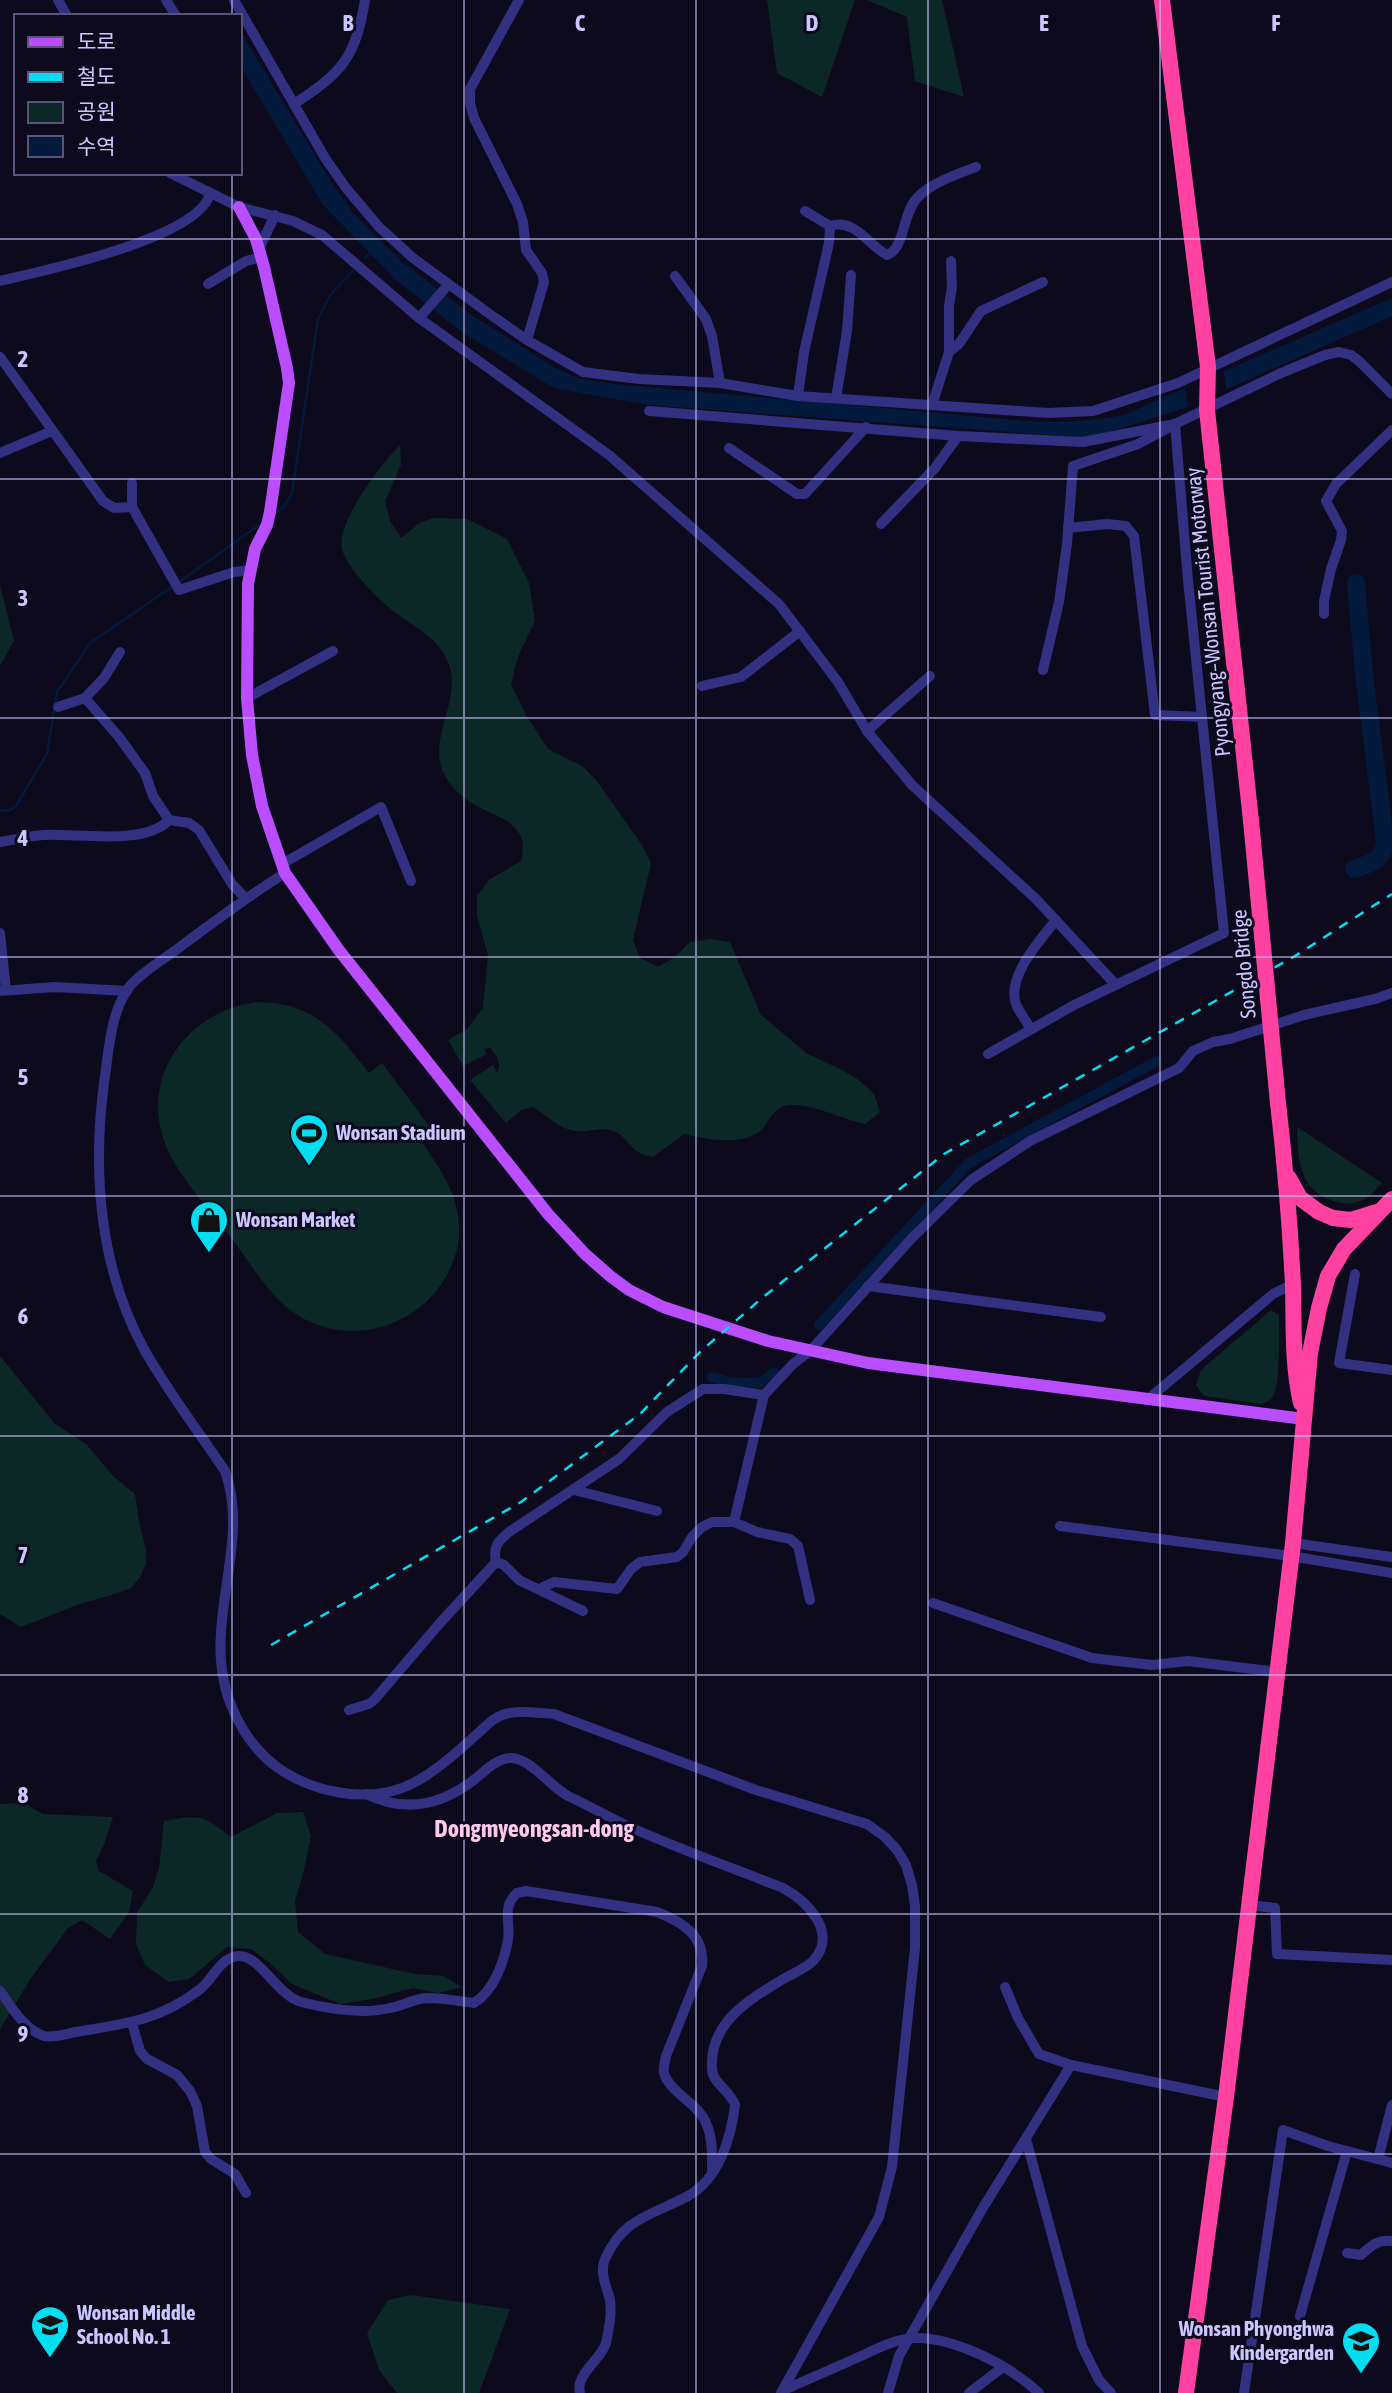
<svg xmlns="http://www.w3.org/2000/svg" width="1392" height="2393" font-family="'Asap Condensed','Noto Sans KR',sans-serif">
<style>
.green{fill:#0c2826}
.water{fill:#041a3c}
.pier{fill:#0d0a1e}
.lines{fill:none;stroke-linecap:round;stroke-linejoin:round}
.stream{stroke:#041a3c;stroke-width:2.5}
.canal{stroke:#041a3c;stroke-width:10}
.river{stroke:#041a3c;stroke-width:18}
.minor{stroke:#313081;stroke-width:10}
.major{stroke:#b94dff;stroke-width:12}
.highway{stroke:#ff41a1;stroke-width:16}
.rail{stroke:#00dff1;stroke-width:2.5;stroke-dasharray:10 9;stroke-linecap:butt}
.highway-bridge{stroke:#ff41a1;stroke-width:16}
.grid{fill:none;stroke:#ccc6ff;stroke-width:2;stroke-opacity:0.55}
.labels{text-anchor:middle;stroke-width:6;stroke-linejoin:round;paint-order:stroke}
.street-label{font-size:21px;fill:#ccc6ff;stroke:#0d0a1e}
.poi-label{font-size:21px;font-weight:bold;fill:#ccc6ff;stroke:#0d0a1e;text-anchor:start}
.quarter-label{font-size:24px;font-weight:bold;fill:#ffc8ec;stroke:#0d0a1e}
.grid-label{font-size:23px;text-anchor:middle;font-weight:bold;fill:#ccc6ff;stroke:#0d0a1e;stroke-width:6;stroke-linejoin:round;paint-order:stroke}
</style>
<rect width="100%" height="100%" fill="#0d0a1e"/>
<!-- green -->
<g class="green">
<path d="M767 0H855L822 97 777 73Z"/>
<path d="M867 0H942L964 97 915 81 907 17Z"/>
<path d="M400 445 401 465 385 501 390 521 401 538 418 524 433 518 467 519 507 539 529 583 535 621 518 656 511 684 526 715 548 749 582 766 596 780 642 845 651 863 633 940 640 958 658 967 675 957 690 942 710 939 730 942 761 1015 806 1053 842 1070 859 1080 874 1094 880 1112 865 1124C841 1119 815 1104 791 1105 771 1106 770 1124 759 1132 737 1146 706 1139 684 1134L653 1157C628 1153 630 1137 613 1131 601 1126 587 1133 575 1131 559 1129 546 1115 533 1107L521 1110 506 1123 470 1080 493 1065 497 1073C502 1064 497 1055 490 1048L484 1049 487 1054 463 1066 448 1040 467 1029 483 1008 488 955 477 916V896L489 880 521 861C522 855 524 846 522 840 515 819 494 816 477 806 466 800 456 792 449 782 421 743 463 704 449 664 439 637 413 627 392 610 378 599 346 567 342 549 335 524 382 463 400 445Z"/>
<path d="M0 585 14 641 0 666Z"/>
<path d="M258 1002C315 1003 336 1031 369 1073L382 1063 430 1127 418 1137C449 1180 475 1220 448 1273 418 1331 341 1350 289 1309 264 1289 246 1256 226 1231 206 1205 180 1178 167 1148 137 1079 187 1010 258 1002Z"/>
<path d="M1297 1127 1382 1183C1376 1189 1369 1198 1361 1201 1339 1210 1308 1193 1302 1171 1298 1157 1297 1141 1297 1127Z"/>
<path d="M1271 1310 1279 1315C1278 1334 1281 1378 1274 1394 1271 1400 1267 1402 1261 1404L1204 1396 1196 1385 1201 1370Z"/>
<path d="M0 1356 54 1423 86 1444 113 1476 135 1494 139 1522 146 1550V1564L140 1577 131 1588 118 1593 77 1605 21 1627 0 1614Z"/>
<path d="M23 1803 43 1814 113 1817 105 1842 96 1861 99 1871 133 1891 129 1912 110 1939 82 1920 68 1928 31 1978 0 2029V1804Z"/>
<path d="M303 1812 311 1836 303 1874 295 1901 298 1932 325 1954 415 1974 443 1976 462 1987 438 1993 413 1988 372 1999 340 2004 292 1984 270 1963 251 1949 227 1947 189 1979 169 1982 145 1965 136 1944 137 1913 153 1887 159 1868 164 1821C200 1814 203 1815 231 1837L277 1813Z"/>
<path d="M411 2295 510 2309 479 2393H397L379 2370 367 2333 388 2300Z"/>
</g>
<!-- water -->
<path class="water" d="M240 30 331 182 354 214 400 260 470 314 557 369 578 378 604 383 1026 421C1060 422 1092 423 1126 414L1392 298V316L1184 408 1092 438 648 405 554 388 462 332 396 280 323 205 240 65Z"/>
<!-- pier -->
<path class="pier" d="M1223 368 1227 392 1188 406 1184 384Z"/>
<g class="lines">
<!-- stream -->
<g class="stream">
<path d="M365 258 372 251"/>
<path d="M273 516 285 505 292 493 318 319 330 295 352 272"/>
<path d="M179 582 262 523"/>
<path d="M0 811 10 810 16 806 47 754 57 692 90 643 173 586"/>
</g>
<!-- canal -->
<g class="canal">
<path d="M819 1325 969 1163 1157 1061"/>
<path d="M712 1377 730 1382 759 1383 774 1373"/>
</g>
<!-- river -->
<path class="river" d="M1354 869C1371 863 1384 861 1385 841L1364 674 1356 583"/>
<!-- minor -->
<g class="minor">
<path d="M58 0 67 16"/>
<path d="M166 0 176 16"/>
<path d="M234 0 325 158 346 188 379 227 413 258 491 315 527 340 583 372 639 379 720 383 798 396 1048 413 1093 411 1178 383 1392 282"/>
<path d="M519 0 470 89V103L474 118 517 204 523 222 526 250 542 273 544 282 527 340"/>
<path d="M294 104C342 73 356 57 365 0"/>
<path d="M170 173 239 207 293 221 322 235 419 318 609 455 779 604 838 682 867 731 912 785 1036 899 1116 985"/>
<path d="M805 211 830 226C855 218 867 244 887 255 905 249 902 214 917 198 931 183 957 174 976 167"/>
<path d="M259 249 275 215"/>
<path d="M675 276 706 319 712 336 720 383"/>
<path d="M0 281C42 271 201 238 210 193"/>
<path d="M208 284 246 261 261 257"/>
<path d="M419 318 448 285"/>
<path d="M949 352 959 344 981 311 1043 282"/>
<path d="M0 357 103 501 114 508 132 507"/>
<path d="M798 396 804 352 829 243 830 226"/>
<path d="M836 398 847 331 851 275"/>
<path d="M932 405 949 352V306L952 287 951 261"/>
<path d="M649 411 958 436 1083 442 1175 424 1281 373 1325 355 1339 352 1351 355 1359 361 1392 394"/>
<path d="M729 448 797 494H805L866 427"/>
<path d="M0 453 52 431"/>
<path d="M132 483V507L179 590 234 572 250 570"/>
<path d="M881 524 935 468 958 436"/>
<path d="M1068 528 1107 524 1126 526 1134 536 1155 715 1202 717"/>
<path d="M1324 614V601L1331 569 1341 540 1342 531 1326 501 1336 484 1392 430"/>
<path d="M702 686 741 677 800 631"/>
<path d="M85 698 119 737 145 773 153 796 169 820 189 823 199 830 232 884 245 898"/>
<path d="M247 698 333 651"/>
<path d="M58 707 85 698 104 678 120 652"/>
<path d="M867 731 930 676"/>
<path d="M0 842C14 840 29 836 43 835 77 833 145 846 169 820"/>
<path d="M282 864 381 807 411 881"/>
<path d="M285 873C247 897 212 923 176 950 161 961 142 972 130 986 110 1012 109 1051 104 1083 92 1174 100 1270 145 1351 169 1393 198 1431 225 1471 253 1549 196 1630 234 1712 242 1730 253 1746 267 1759 305 1793 372 1807 417 1781 439 1769 458 1751 476 1735 482 1730 489 1722 496 1718 512 1708 537 1713 554 1714L756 1790 867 1824 885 1837 897 1850 906 1865 912 1885 915 1906V1948L892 2167 879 2217 781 2393"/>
<path d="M0 933 6 990"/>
<path d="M0 991 55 987 127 991"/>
<path d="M1030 1028C1026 1020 1019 1012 1016 1004 1006 977 1041 939 1056 920"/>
<path d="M988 1054 1074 1005 1224 933 1188 580 1175 424 1138 444 1073 466 1067 544 1059 602 1043 670"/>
<path d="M1355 1274 1339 1363 1392 1370"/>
<path d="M868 1286 1101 1317"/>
<path d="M1147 1400 1273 1294 1293 1284"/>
<path d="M574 1490 657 1511"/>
<path d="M734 1522 764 1395 793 1364 810 1351 912 1238 971 1180 1030 1141 1179 1068 1193 1051 1213 1042 1230 1039 1304 1015 1375 999 1392 993"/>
<path d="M1060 1526 1291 1556 1392 1573"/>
<path d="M1293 1543 1392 1557"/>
<path d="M539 1589 554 1582 617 1589 631 1569 640 1562 677 1557 683 1552 692 1537 702 1527 712 1522H734L757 1532 790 1539 798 1546 810 1600"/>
<path d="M933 1603 1092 1658 1152 1665 1188 1661 1277 1672"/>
<path d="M583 1611 519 1580 504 1565 496 1562C493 1547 497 1542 509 1532L619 1459 667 1412 703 1389H724L764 1395"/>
<path d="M349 1710 369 1704 375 1699 440 1623 496 1562"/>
<path d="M366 1794C405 1813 442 1805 475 1779 485 1771 497 1758 511 1758 530 1758 551 1787 568 1796 592 1807 615 1821 639 1831 687 1852 735 1869 783 1888 807 1901 839 1933 813 1961 806 1968 794 1973 785 1978 750 1999 709 2022 712 2069 712 2083 731 2091 735 2105 731 2138 719 2179 688 2196 651 2216 624 2217 605 2259 599 2273 607 2287 610 2300 612 2315 609 2328 606 2343 601 2360 575 2374 580 2393"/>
<path d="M1249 1905 1275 1908 1277 1954 1392 1960"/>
<path d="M1005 1987 1018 2018 1039 2054 1071 2065"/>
<path d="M0 1991C12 2007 23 2029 44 2036 52 2038 66 2034 75 2032 124 2024 158 2021 199 1990 213 1980 219 1958 238 1956 259 1954 277 1995 301 2002 329 2009 362 2015 390 2008 402 2006 414 1999 426 1998 442 1998 458 2001 474 2003 494 1991 504 1962 508 1940 511 1921 501 1908 517 1893L526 1891 657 1912C682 1922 705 1935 702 1966L666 2056C665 2061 663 2068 664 2073 669 2092 699 2104 706 2123 713 2138 712 2156 712 2172"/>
<path d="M132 2023 140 2051 147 2059 177 2075 190 2091 197 2106 205 2152 211 2159 235 2174 246 2193"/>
<path d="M1026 2139 1082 2346 1099 2380 1111 2393"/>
<path d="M1378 2159 1392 2105"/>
<path d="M1347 2253 1361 2255C1371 2246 1378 2239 1392 2241"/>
<path d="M1300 2316 1347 2151"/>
<path d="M782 2391C808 2379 835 2368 861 2356 876 2349 896 2339 912 2338 954 2336 1010 2366 1039 2393"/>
<path d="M888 2393 899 2356 981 2211 1071 2065 1226 2097"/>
<path d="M969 2393 1003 2367"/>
<path d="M1244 2393 1283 2130 1328 2146 1392 2163"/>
</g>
<!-- major -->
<path class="major" d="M239 207 256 239 264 267 287 368 289 383 270 512 267 525 255 549 248 584 247 698 252 755 262 806 285 873 338 949 548 1214 585 1254 610 1276 629 1290 663 1307 768 1341 868 1363 1304 1419"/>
<!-- highway -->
<g class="highway">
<path d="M1162 0 1208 367 1207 410 1251 821"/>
<path d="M1278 1103C1285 1163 1290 1224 1293 1285 1294 1325 1292 1364 1301 1403"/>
<path d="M1289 1178 1300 1198 1319 1212 1333 1218 1351 1220 1377 1212"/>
<path d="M1186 2393 1226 2097 1293 1543 1310 1353 1319 1308 1328 1276 1344 1249 1392 1199"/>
</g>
<!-- rail -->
<path class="rail" d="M271 1645 521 1502 640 1414 700 1352 762 1298 944 1154 1295 956 1392 894"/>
<!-- highway-bridge -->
<path class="highway-bridge" d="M1251 821 1278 1103"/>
</g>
<!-- grid -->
<path class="grid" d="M232 0V16M464 0V2393M696 0V2393M928 0V2393M1160 0V2393M232 173V2393M0 239H1392M0 479H1392M0 718H1392M0 957H1392M0 1196H1392M0 1436H1392M0 1675H1392M0 1914H1392M0 2154H1392"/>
<!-- icons -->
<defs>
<symbol id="stadium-pin" viewBox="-11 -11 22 30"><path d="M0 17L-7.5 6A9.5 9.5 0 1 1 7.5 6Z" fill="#00dff1" stroke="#0d0a1e"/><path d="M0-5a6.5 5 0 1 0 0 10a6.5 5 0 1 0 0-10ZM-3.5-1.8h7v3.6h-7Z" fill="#111"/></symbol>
<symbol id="shop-pin" viewBox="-11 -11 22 30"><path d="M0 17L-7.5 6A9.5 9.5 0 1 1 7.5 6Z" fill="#00dff1" stroke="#0d0a1e"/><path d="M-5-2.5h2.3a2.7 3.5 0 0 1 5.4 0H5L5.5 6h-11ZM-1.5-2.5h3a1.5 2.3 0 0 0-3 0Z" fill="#111"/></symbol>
<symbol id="school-pin" viewBox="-11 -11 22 30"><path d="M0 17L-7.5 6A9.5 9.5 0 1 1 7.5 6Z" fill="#00dff1" stroke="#0d0a1e"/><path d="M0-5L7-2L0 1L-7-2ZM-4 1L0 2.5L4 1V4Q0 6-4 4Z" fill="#111"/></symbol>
</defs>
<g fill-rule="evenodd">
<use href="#stadium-pin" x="287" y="1111" width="44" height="60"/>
<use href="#shop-pin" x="187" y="1198" width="44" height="60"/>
<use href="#school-pin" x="28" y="2303" width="44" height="60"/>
<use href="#school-pin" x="1339" y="2319" width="44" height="60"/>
</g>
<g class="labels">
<!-- street labels -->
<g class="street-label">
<text transform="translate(1208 612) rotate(-96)" y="7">Pyongyang–Wonsan Tourist Motorway</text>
<text transform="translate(1244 964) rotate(-95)" y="7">Songdo Bridge</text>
</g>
<!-- poi labels -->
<g class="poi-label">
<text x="336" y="1140">Wonsan Stadium</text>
<text x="236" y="1227">Wonsan Market</text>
<text x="77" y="2320">Wonsan Middle<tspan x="77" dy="24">School No. 1</tspan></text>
<text x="1334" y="2336" text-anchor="end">Wonsan Phyonghwa<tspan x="1334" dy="24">Kindergarden</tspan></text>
</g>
<!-- quarter labels -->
<g class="quarter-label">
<text x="534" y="1837">Dongmyeongsan-dong</text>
</g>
</g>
<g class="grid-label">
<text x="348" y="31">B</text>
<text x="580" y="31">C</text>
<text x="812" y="31">D</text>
<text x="1044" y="31">E</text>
<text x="1276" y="31">F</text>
<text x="23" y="367">2</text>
<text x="23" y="606">3</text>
<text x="23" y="846">4</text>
<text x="23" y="1085">5</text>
<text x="23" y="1324">6</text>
<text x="23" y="1563">7</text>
<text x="23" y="1803">8</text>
<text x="23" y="2042">9</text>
</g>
<!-- legend -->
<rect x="14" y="14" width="228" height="161" fill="#0d0a1e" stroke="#595578" stroke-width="2"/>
<rect x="28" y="37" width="35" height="10" fill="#b94dff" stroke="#595578" stroke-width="2"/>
<text x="77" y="49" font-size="21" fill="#ccc6ff">도로</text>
<rect x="28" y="72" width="35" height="10" fill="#00dff1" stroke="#595578" stroke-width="2"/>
<text x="77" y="84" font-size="21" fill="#ccc6ff">철도</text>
<rect x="28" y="102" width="35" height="21" fill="#0c2826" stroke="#595578" stroke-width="2"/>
<text x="77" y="119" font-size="21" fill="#ccc6ff">공원</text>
<rect x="28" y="136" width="35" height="21" fill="#041a3c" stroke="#595578" stroke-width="2"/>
<text x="77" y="154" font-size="21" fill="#ccc6ff">수역</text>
</svg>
